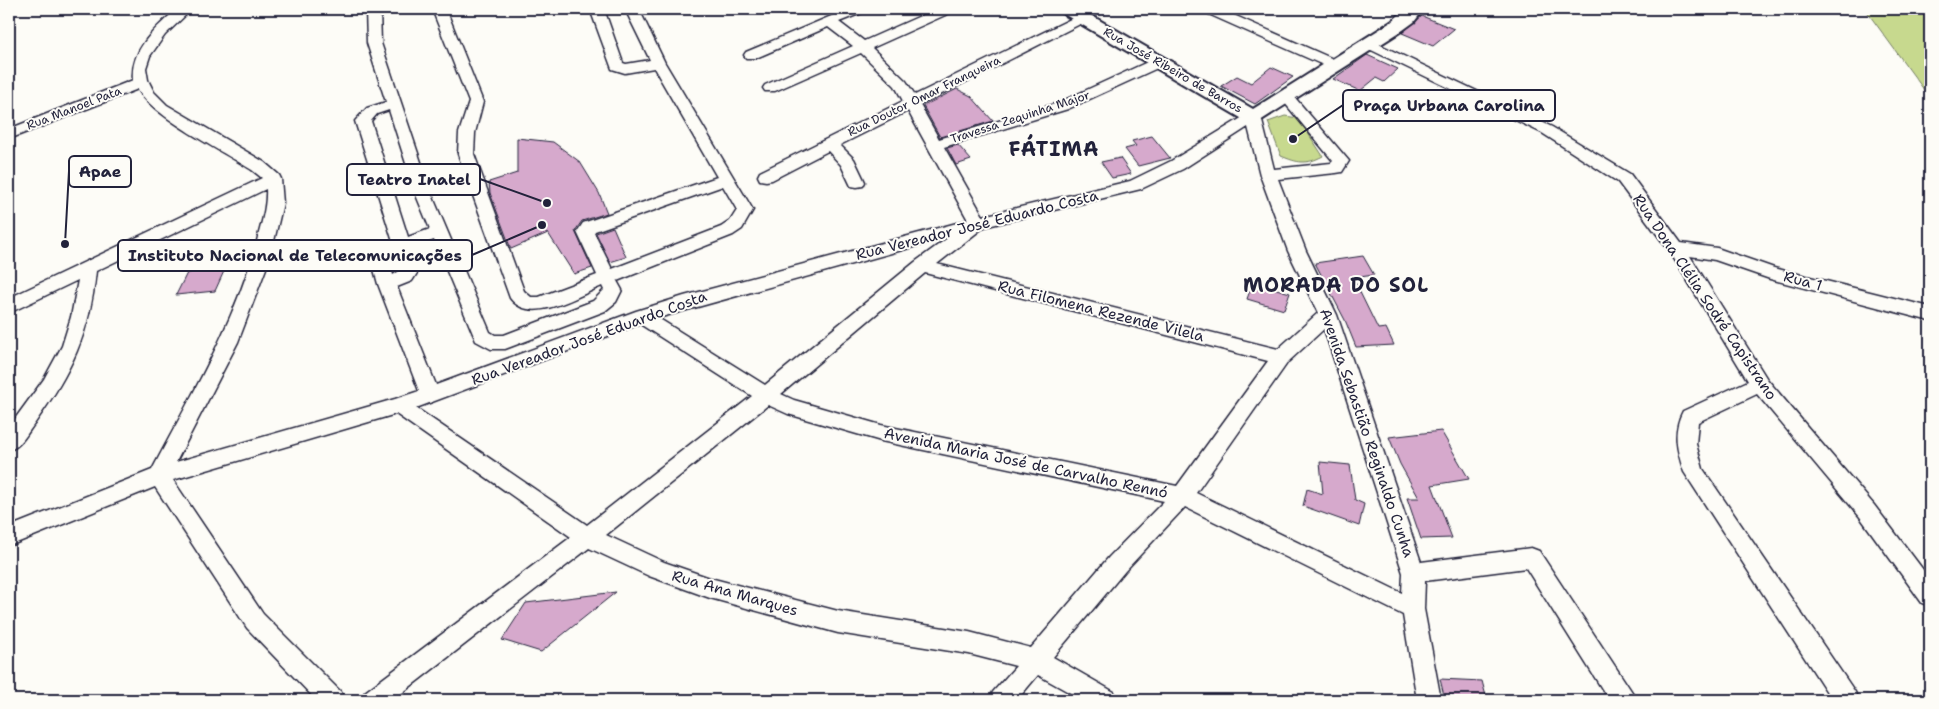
<svg xmlns="http://www.w3.org/2000/svg" width="1939" height="709" font-family="'Shantell Sans',sans-serif">
<style>
.green{fill:#c7d98e;stroke:#747e64}
.building{fill:#d6a9cc;stroke:#22223b}
.lines{fill:none;stroke-linecap:round;stroke-linejoin:round}
.minor-casing{stroke:#22223b;stroke-width:3}
.major-casing{stroke:#22223b;stroke-width:4}
.minor{fill:#fdfcf7;fill-rule:evenodd}
.major{fill:#fdfcf7;fill-rule:evenodd}
.labels{text-anchor:middle;stroke-width:4;stroke-linejoin:round;paint-order:stroke}
.far-street-label{font-size:12px;fill:#22223b;stroke:#fdfcf7}
.street-label{font-size:15px;fill:#22223b;stroke:#fdfcf7}
.district-label{font-size:20px;font-weight:bold;letter-spacing:1px;fill:#22223b;stroke:#fdfcf7}
.leader{fill:none;stroke:#22223b;stroke-width:2}
.callout-dot{fill:#22223b;stroke:#fdfcf7;stroke-width:2}
.callout{fill:#fdfcf7;stroke:#22223b;stroke-width:2}
.callout-label{font-size:16px;text-anchor:middle;font-weight:bold;fill:#22223b}
</style>
<rect width="100%" height="100%" fill="#fdfcf7"/>
<filter id="ink" filterUnits="userSpaceOnUse"><feTurbulence type="fractalNoise" baseFrequency=".02" numOctaves="2"/><feDisplacementMap in="SourceGraphic" scale="10" xChannelSelector="R" yChannelSelector="G"/><feConvolveMatrix kernelMatrix="1 2 1 2 8 2 1 2 1" color-interpolation-filters="sRGB"/></filter>
<g filter="url(#ink)">
<!-- green -->
<g class="green">
<path d="M1865 9H1930V98Z"/>
<path d="M1285 116 1298 118 1323 156C1306 165 1298 163 1281 156L1268 122Z"/>
</g>
<!-- building -->
<g class="building">
<path d="M1422 16 1454 29 1433 46 1402 33Z"/>
<path d="M1367 55 1398 69 1384 82 1376 78 1360 91 1333 79Z"/>
<path d="M1271 67 1293 77 1255 104 1221 86 1237 76 1251 83Z"/>
<path d="M957 89 971 96 993 121 940 137 923 106Z"/>
<path d="M1152 136 1170 158 1138 166 1125 149 1136 146 1132 141Z"/>
<path d="M517 138 553 142 580 162 599 193 607 213 582 221 575 231 592 268 574 274 548 233 511 249 490 193 489 182 517 173Z"/>
<path d="M958 145 971 160 956 165 947 148Z"/>
<path d="M1120 158 1131 174 1112 178 1101 162Z"/>
<path d="M613 227 626 257 610 262 596 233Z"/>
<path d="M1363 256 1374 275 1353 278 1378 329 1386 328 1394 345 1356 347 1345 320 1315 263Z"/>
<path d="M225 269 215 291 176 295 187 273Z"/>
<path d="M1253 282 1290 293 1284 310 1247 299Z"/>
<path d="M1441 431 1469 479 1432 485 1452 538 1421 539 1407 498H1419L1400 464 1389 437Z"/>
<path d="M1320 462 1350 465 1355 500 1364 504 1359 526 1303 506 1307 489 1323 494Z"/>
<path d="M616 592 541 652 502 640 526 603Z"/>
<path d="M1440 679 1482 681 1487 700H1445Z"/>
</g>
<g class="lines">
<defs>
<g id="minor">
<path d="M177 9H192L165 35 150 56 146 68 148 80 154 92 167 105 264 162 279 175 281 179 283 203 270 258 238 342 176 462 395 399 419 391 378 284 370 255 380 246 393 242 355 121 367 108 386 102 367 43 366 9H380L381 43 432 195 490 332 495 335H504L593 301 604 290 602 286C577 296 531 326 510 298L458 154 459 133 469 102 432 9H446L483 102 475 133 474 154 524 291 531 297H539L597 275 577 232 583 223 717 177 654 68 625 73 612 69 590 9H604L623 63 626 64 650 60 625 9H639L665 63 753 210 742 229 733 235 617 281 622 290 616 302 605 311 505 349H491L476 341 434 240 412 248 419 270 412 281 397 287 436 385 636 311 684 296 968 220 908 111 840 145 854 159 865 182 863 186 857 187 851 186 841 165 828 151 772 180 766 181 760 180 758 176 760 172 903 101 895 86 861 53 775 91H765L763 88 765 85 853 46 828 27 756 58H746L744 55 746 52 848 9H866L864 12 839 22 864 41 936 9H954L952 12 872 48 906 81 915 95 1083 13 1090 17 1088 20 920 105 939 139 1058 103 1154 59H1164L1166 62 1164 65 1068 109 944 147 983 216 1130 181 1171 161 1248 114H1258L1261 117 1274 169 1331 163 1333 161 1279 96 1281 93H1291L1349 161 1342 172 1336 173 1278 179 1306 251 1337 315 1421 562 1531 548 1539 551 1632 692 1635 700H1609L1526 568 1425 581 1424 609 1441 700H1417L1403 615 1185 507 1125 571 1053 657 1114 692 1117 700H1083L1038 675 1017 700H990L993 692 1016 666 969 654 838 633 710 598 649 576 589 548 393 700H362L365 692 571 537 396 414 173 480 263 614 341 692 344 700H316L247 628 155 487 9 546V527L152 470C191 396 235 323 257 241 261 224 267 207 266 189L96 271C90 334 71 372 35 423 27 433 21 447 9 450V427L44 379 62 346 71 317 78 280 9 313V298L262 178 252 170C224 152 152 116 138 89L9 139V129L133 80C130 49 156 28 177 9ZM389 110 416 195 430 229 408 237 371 121 377 114ZM1248 127 1260 175 1288 251 1318 313 1278 349 937 264 984 227 1141 189 1183 169ZM723 186 737 210 730 221 721 227 612 269 594 233 595 231ZM949 237 915 262 765 385 658 318ZM396 253 401 270 393 275 388 257ZM925 273 1268 361 1177 486 881 425 794 400 781 394ZM640 324 752 396 587 525 416 408ZM1324 329 1403 573 1402 593 1196 493 1288 362ZM768 405 788 414 881 441 1164 501 1109 557 1031 648 969 632 838 611 710 578 664 562 606 535Z"/>
<path d="M1202 9H1220L1340 62 1342 65 1340 68H1330L1204 12Z"/>
<path d="M1368 39 1552 127 1630 174 1681 243 1717 248 1774 268 1930 307V321L1770 279 1715 260 1690 256 1767 379 1874 505 1930 579V606L1922 603 1860 517 1757 394 1698 422 1696 444 1703 469 1855 692 1858 700H1832L1684 472C1677 451 1672 432 1683 411L1748 381 1670 252 1618 182 1542 133 1363 46 1361 43Z"/>
</g>
<path id="major" d="M1059 9H1080L1253 109 1391 22 1406 9H1424L1414 22 1403 30 1260 121 1253 123 1246 121 1062 13Z"/>
</defs>
<!-- minor casing -->
<use href="#minor" class="minor-casing"/>
<!-- major casing -->
<use href="#major" class="major-casing"/>
<!-- minor -->
<use href="#minor" class="minor"/>
<!-- major -->
<use href="#major" class="major"/>
</g>
</g>
<g class="labels">
<!-- far-street labels -->
<g class="far-street-label">
<text transform="translate(1173 70) rotate(30)" y="4">Rua José Ribeiro de Barros</text>
<text transform="translate(924 96) rotate(-26)" y="4">Rua Doutor Omar Franqueira</text>
<text transform="translate(74 108) rotate(-21)" y="4">Rua Manoel Pata</text>
<text transform="translate(1020 117) rotate(-18)" y="4">Travessa Zequinha Major</text>
</g>
<!-- street labels -->
<g class="street-label">
<text transform="translate(977 225) rotate(-14)" y="5">Rua Vereador José Eduardo Costa</text>
<text transform="translate(1803 281) rotate(15)" y="5">Rua 1</text>
<text transform="translate(1705 297) rotate(56)" y="5">Rua Dona Clélia Sodré Capistrano</text>
<text transform="translate(1101 311) rotate(14)" y="5">Rua Filomena Rezende Vilela</text>
<text transform="translate(589 338) rotate(-20)" y="5">Rua Vereador José Eduardo Costa</text>
<text transform="translate(1367 433) rotate(71)" y="5">Avenida Sebastião Reginaldo Cunha</text>
<text transform="translate(1026 463) rotate(12)" y="5">Avenida Maria José de Carvalho Rennó</text>
<text transform="translate(735 593) rotate(16)" y="5">Rua Ana Marques</text>
</g>
<!-- district labels -->
<g class="district-label">
<text x="1054" y="156">FÁTIMA</text>
<text x="1336" y="292">MORADA DO SOL</text>
</g>
</g>
<!-- callouts -->
<path class="leader" d="M1293 139L1343 105M65 244L69 171M547 203L480 179M542 225L472 255"/>
<g class="callout-dot">
<circle cx="1293" cy="139" r="5"/>
<circle cx="65" cy="244" r="5"/>
<circle cx="547" cy="203" r="5"/>
<circle cx="542" cy="225" r="5"/>
</g>
<g class="callout">
<rect x="1343" y="90" width="212" height="31" rx="5"/>
<rect x="69" y="156" width="62" height="31" rx="5"/>
<rect x="347" y="164" width="133" height="31" rx="5"/>
<rect x="118" y="240" width="354" height="31" rx="5"/>
</g>
<g class="callout-label">
<text x="1449" y="111">Praça Urbana Carolina</text>
<text x="100" y="177">Apae</text>
<text x="414" y="185">Teatro Inatel</text>
<text x="295" y="261">Instituto Nacional de Telecomunicações</text>
</g>
<!-- margin -->
<rect width="1939" height="709" fill="none" stroke="#fdfcf7" stroke-width="30"/>
<rect x="15" y="15" width="1909" height="679" fill="none" stroke="#22223b" stroke-width="2" filter="url(#ink)"/>
</svg>
